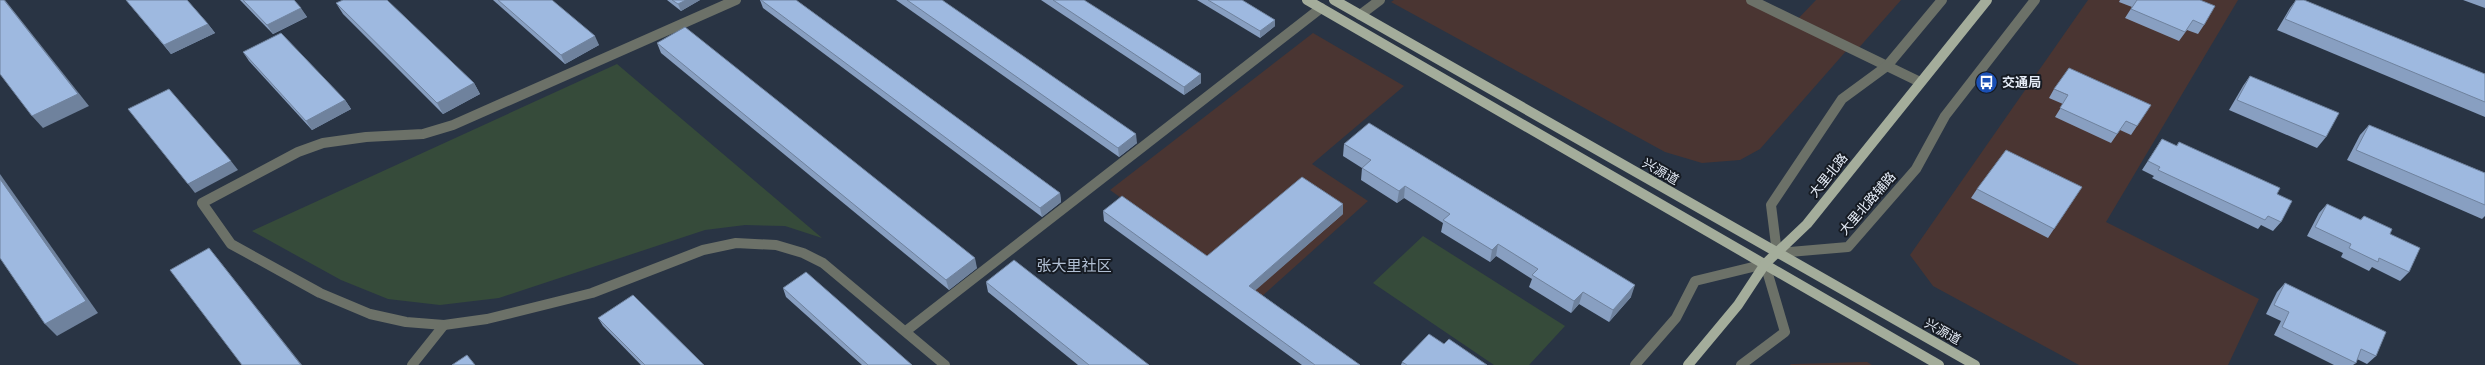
<svg xmlns="http://www.w3.org/2000/svg" width="2485" height="365" font-family="'Source Sans 3','Noto Sans SC',sans-serif">
<style>
.commercial{fill:#4a3532}
.green{fill:#364b3a}
.lines{fill:none;stroke-linecap:round;stroke-linejoin:round}
.minor{stroke:#6c7168;stroke-width:10}
.major{stroke:#a4ad9b;stroke-width:10}
.wall{fill:#889fc1}
.shaded-wall{fill:#6f829d}
.building{fill:#9eb9e0;stroke:#6f829d}
.labels{text-anchor:middle;stroke-width:4;stroke-linejoin:round;paint-order:stroke}
.poi-label{font-size:13px;font-weight:bold;fill:#e6edf8;stroke:#161b23;text-anchor:start}
.street-label{font-size:13px;fill:#e6edf8;stroke:#161b23}
.quarter-label{font-size:15px;fill:#b2c0d4;stroke:#161b23}
</style>
<rect width="100%" height="100%" fill="#293444"/>
<!-- commercial -->
<g class="commercial">
<path d="M1394 0H1747L1795 22 1816 0H1901L1856 51 1847 50 1760 149 1740 160 1702 163 1665 152 1391 2Z"/>
<path d="M2088 0H2238L2106 222 2259 299 2228 365H2079L1933 286 1910 255Z"/>
<path d="M1313 33 1404 86 1312 164 1368 201 1260 298 1110 190Z"/>
<path d="M1867 362 1872 365H1790L1791 364Z"/>
</g>
<!-- green -->
<g class="green">
<path d="M617 64 822 238 785 226 745 225 705 230 499 298 440 305 388 299 341 280 252 231Z"/>
<path d="M1423 236 1565 326 1529 365H1494L1373 283Z"/>
</g>
<g class="lines">
<!-- minor -->
<g class="minor">
<path d="M736 0 453 125 423 134 366 137 323 143 298 152 202 203 231 244 320 293 370 314 406 322 444 325 487 319 592 293 703 250 736 243 776 245 803 253 823 263 945 365"/>
<path d="M1751 0 1920 82"/>
<path d="M1942 0 1887 66 1842 99 1771 205 1777 253 1848 247 1916 169 1945 116 2035 0"/>
<path d="M1360 15 1380 0"/>
<path d="M906 331 1321 8"/>
<path d="M412 365 444 325"/>
<path d="M1635 365 1676 318 1695 281 1765 264 1785 332 1741 365"/>
</g>
<!-- major -->
<g class="major">
<path d="M1307 0 1939 365"/>
<path d="M1334 0 1975 365"/>
<path d="M1688 365 1738 305 1765 264 1807 224 1987 0"/>
</g>
</g>
<!-- wall -->
<g class="wall">
<path d="M126 0H187L208 24 215 33 171 54Z"/>
<path d="M240 0H294L307 17 273 34Z"/>
<path d="M493 0H552L599 45 565 64Z"/>
<path d="M667 0H700L681 11Z"/>
<path d="M760 0H796L1060 193 1061 202 1042 217 763 8Z"/>
<path d="M896 0H942L1137 143 1119 157Z"/>
<path d="M1041 0H1084L1201 83 1184 95Z"/>
<path d="M1197 0H1242L1275 20V26L1260 38Z"/>
<path d="M2120 0H2200L2204 25 2198 34 2187 30 2179 41 2125 18 2132 7 2119 2Z"/>
<path d="M2296 0 2485 74V117L2277 30 2290 8Z"/>
<path d="M2463 0H2485V8Z"/>
<path d="M336 3 474 83 480 94 443 114 343 14Z"/>
<path d="M657 43 977 268 949 290 661 53Z"/>
<path d="M243 52 345 100 351 109 312 130 249 61Z"/>
<path d="M2250 76 2326 137 2317 148 2229 110 2243 86Z"/>
<path d="M2054 89 2137 126 2131 135 2120 130 2111 143 2055 117 2063 104 2049 98Z"/>
<path d="M2369 125 2485 173V216L2482 219 2347 160 2360 135Z"/>
<path d="M2162 139 2176 146 2179 142 2277 194 2281 222 2273 231 2261 225 2258 229 2152 178 2154 176 2142 170Z"/>
<path d="M1344 144 1631 297 1609 322 1579 304 1571 313 1529 287 1532 279 1496 256 1490 262 1441 232 1443 223 1404 198 1397 203 1361 180 1362 168 1343 156Z"/>
<path d="M2082 187 2048 238 1971 198 1977 189Z"/>
<path d="M2327 204 2360 220 2364 216 2390 234 2409 272 2400 281 2372 267 2369 271 2341 257 2343 253 2307 236 2319 213Z"/>
<path d="M1103 211 1207 256 1343 214 1255 290 1360 365H1302L1104 221Z"/>
<path d="M986 282 1149 365H1078L988 292Z"/>
<path d="M2285 283 2376 356 2367 364 2357 359 2356 363 2353 365H2334L2274 335 2281 321 2266 314 2277 292Z"/>
<path d="M783 288 912 365H862L786 297Z"/>
<path d="M598 318 704 365H641L603 326Z"/>
<path d="M1444 344 1487 365H1401L1402 362Z"/>
</g>
<!-- shaded-wall -->
<g class="shaded-wall">
<path d="M4 0H5L89 106 43 128 32 116Z"/>
<path d="M686 0H700L681 11 678 4Z"/>
<path d="M301 8 307 17 273 34 267 25Z"/>
<path d="M1275 20V26L1260 38V31Z"/>
<path d="M208 24 215 33 171 54 164 45Z"/>
<path d="M595 36 599 45 565 64 561 55Z"/>
<path d="M1201 74V83L1184 95V87Z"/>
<path d="M474 83 480 94 443 114 437 103Z"/>
<path d="M345 100 351 109 312 130 306 121Z"/>
<path d="M1136 134 1137 143 1119 157 1118 148Z"/>
<path d="M231 161 238 170 195 193 188 184Z"/>
<path d="M0 174 98 313 57 336 45 324 0 179Z"/>
<path d="M1405 186 1404 198 1397 203 1399 191Z"/>
<path d="M1060 193 1061 202 1042 217 1040 208Z"/>
<path d="M1343 204V214L1249 296V286Z"/>
<path d="M1498 244 1496 256 1490 262 1492 250Z"/>
<path d="M209 248 218 259 302 365H301Z"/>
<path d="M975 258 977 268 949 290 946 280Z"/>
<path d="M1635 285 1631 297 1609 322 1613 310Z"/>
<path d="M1583 292 1579 304 1571 313 1574 301Z"/>
</g>
<!-- building -->
<g class="building">
<path d="M0 0H4L78 94 32 116 0 74Z"/>
<path d="M126 0H187L208 24 164 45Z"/>
<path d="M243 0H294L301 8 267 25Z"/>
<path d="M343 0H387L474 83 437 103 336 3Z"/>
<path d="M498 0H552L595 36 561 55Z"/>
<path d="M672 0H686L678 4Z"/>
<path d="M761 0H796L1060 193 1040 208Z"/>
<path d="M907 0H942L1136 134 1118 148Z"/>
<path d="M1053 0H1084L1201 74 1184 87Z"/>
<path d="M1208 0H1242L1275 20 1260 31Z"/>
<path d="M2137 0H2200L2215 6 2204 25 2193 20 2185 32 2131 9Z"/>
<path d="M2296 0H2304L2485 74V102L2285 19Z"/>
<path d="M685 27 975 258 946 280 657 43Z"/>
<path d="M281 33 345 100 306 121 243 52Z"/>
<path d="M2069 68 2151 105 2137 126 2126 121 2117 134 2060 108 2068 95 2054 89Z"/>
<path d="M2250 76 2339 113 2326 137 2237 100Z"/>
<path d="M169 89 231 161 188 184 128 109Z"/>
<path d="M1369 123 1635 285 1613 310 1583 292 1574 301 1532 275 1538 269 1498 244 1492 250 1443 220 1450 214 1405 186 1399 191 1362 168 1371 160 1344 144Z"/>
<path d="M2369 125 2485 173V205L2356 150Z"/>
<path d="M2162 139 2177 146 2179 142 2280 188 2277 194 2292 201 2281 222 2268 216 2265 220 2158 170 2160 167 2148 161Z"/>
<path d="M2006 150 2082 187 2054 229 1977 189Z"/>
<path d="M1302 177 1343 204 1249 286 1360 365H1315L1103 211 1122 196 1207 256Z"/>
<path d="M0 179 86 301 45 324 0 258Z"/>
<path d="M2327 204 2361 220 2364 216 2392 229 2390 234 2420 248 2409 272 2379 258 2378 262 2349 248 2351 244 2315 227Z"/>
<path d="M209 248 301 365H242L170 270Z"/>
<path d="M1014 260 1149 365H1089L986 282Z"/>
<path d="M806 272 912 365H868L783 288Z"/>
<path d="M2285 283 2386 332 2376 356 2361 349 2356 363 2282 327 2289 312 2274 305Z"/>
<path d="M633 295 704 365H645L598 318Z"/>
<path d="M1429 334 1444 344 1449 339 1487 365H1407L1402 362Z"/>
<path d="M467 355 475 365H452Z"/>
</g>
<!-- icons -->
<defs>
<symbol id="bus-disc" viewBox="-11 -11 22 22"><circle r="9.5" fill="#1a4fb4" stroke="#161b23"/><path d="M-5-6H5V4H4V6H2V4H-2V6H-4V4H-5ZM-3.5-4V0h7V-4ZM-3.5 1.2v1.5H-2V1.2ZM2 1.2v1.5H3.5V1.2Z" fill="#fff"/></symbol>
</defs>
<g fill-rule="evenodd">
<use href="#bus-disc" x="1974" y="70" width="25" height="25"/>
</g>
<g class="labels">
<!-- poi labels -->
<g class="poi-label">
<text x="2002" y="87">交通局</text>
</g>
<!-- street labels -->
<g class="street-label">
<text transform="translate(1661 171) rotate(30)" y="5">兴源道</text>
<text transform="translate(1828 175) rotate(-51)" y="5">大里北路</text>
<text transform="translate(1867 203) rotate(-49)" y="5">大里北路辅路</text>
<text transform="translate(1943 331) rotate(29)" y="5">兴源道</text>
</g>
<!-- quarter labels -->
<g class="quarter-label">
<text x="1074" y="271">张大里社区</text>
</g>
</g>
</svg>
